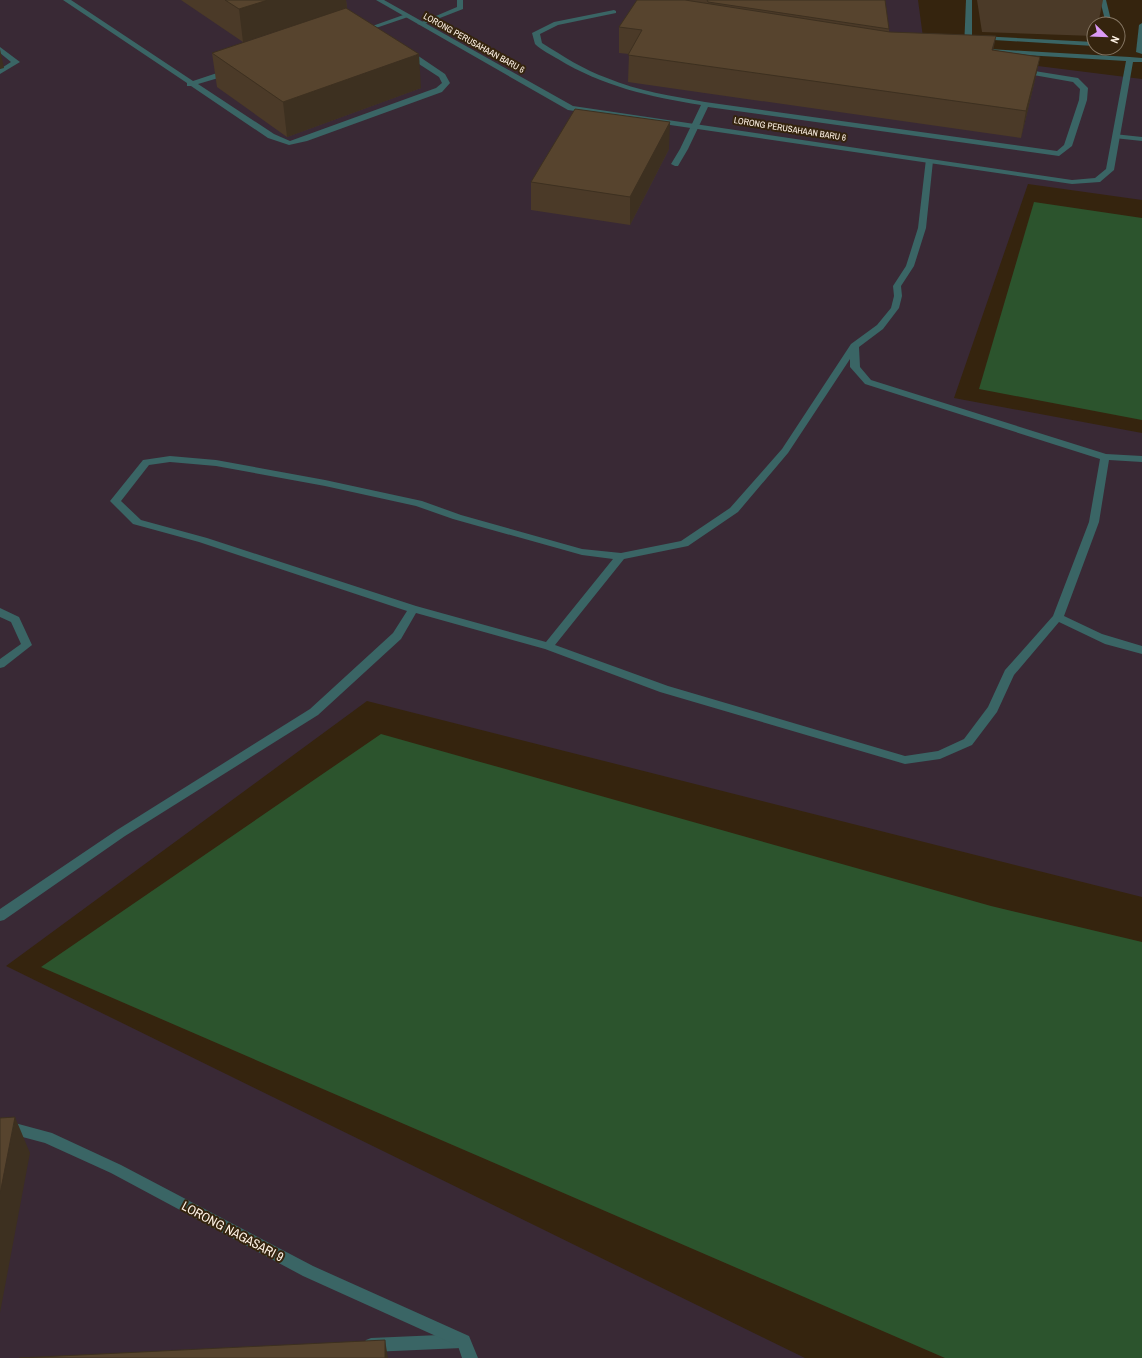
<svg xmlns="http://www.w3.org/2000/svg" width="1142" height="1358" font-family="'Archivo Narrow',sans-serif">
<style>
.industrial{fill:#392935}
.green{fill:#2c542d}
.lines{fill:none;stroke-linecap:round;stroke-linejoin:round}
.service{fill:#3a6565;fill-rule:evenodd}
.minor{fill:#3a6565;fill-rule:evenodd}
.wall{fill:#4b3a28}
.shaded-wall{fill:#3d3020}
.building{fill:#57442e;stroke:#3d3020}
.labels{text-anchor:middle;stroke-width:4;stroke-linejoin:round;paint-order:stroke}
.far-street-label{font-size:9px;fill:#fff3e6;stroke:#35240e}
.near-street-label{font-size:13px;fill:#fff3e6;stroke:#35240e}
</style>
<rect width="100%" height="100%" fill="#35240e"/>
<!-- industrial -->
<path class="industrial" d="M0 0H918L925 52 1142 79V200L1028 184 954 398 1142 433V897L367 701 6 966 805 1358H0Z"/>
<!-- green -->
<g class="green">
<path d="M1034 202 1142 218V420L979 389Z"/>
<path d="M381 734 991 906 1142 942V1358H945L41 967Z"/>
</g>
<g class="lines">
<!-- service -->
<g class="service">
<path d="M63 0H71L193 81 226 70H232V74L198 84 274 134 290 141 436 88 442 83 439 77 405 55V51H411L445 74 450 83 442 92 307 141 289 145 268 138 191 86H187V83Z"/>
<path d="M457 0H463V9L422 25 417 24 457 7Z"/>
<path d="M966 0H972V49L968 51 964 49Z"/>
<path d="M1100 0H1106L1112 24H1106Z"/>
<path d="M614 10 616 11V13L558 25 540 34 542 43C563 56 584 70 607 78 638 91 672 96 705 102L1057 151 1064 145 1079 100 1080 89 1073 82 1022 73 1018 71 1022 69 1078 78 1088 88 1087 100 1072 146 1059 156 708 107 688 149 678 166H675L671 164 680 149 701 105C650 97 602 86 558 59 551 55 541 50 535 44L532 33 554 22Z"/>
<path d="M406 14 408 15V17L373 29 376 32 374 33H370L364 29Z"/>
<path d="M1142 23V54L1136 52 1139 25Z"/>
<path d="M980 36 1094 42V46L978 39 976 38Z"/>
<path d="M0 47 20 62 0 74V69L11 62 0 53Z"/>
<path d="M1114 134 1142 137V141L1114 138Z"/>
<path d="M926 159H929L933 161 926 228 914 266 901 286 902 296 899 308 883 329 859 347 860 367 871 380 1106 454 1142 456V462L1109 460 1099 522 1064 616 1102 634 1142 646V654L1105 644 1059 622 1014 675 997 712 972 745 940 759 905 764 660 692 545 649 416 613 401 639 318 715 125 836 4 920 0 921V909L117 830 310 709 393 633 407 611 199 542 133 524 110 501 143 460 170 456 216 460 325 480 422 501 461 515 582 549 621 553 681 541 730 508 782 449 851 344 877 325 891 308 894 296 893 286 906 266 918 228ZM850 359V367L865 384 1100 459 1089 522 1053 616 1005 670 988 707 964 739 938 751 905 756 668 686 555 645 624 559 688 546 738 512 788 453ZM170 462 216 466 325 486 416 506 453 519 582 555 613 559 546 642 416 606 207 538 141 520 121 501 149 465Z"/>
<path d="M0 608 19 617 32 645 4 667 0 668V659L21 644 11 622 0 617Z"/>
<path d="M462 1334 467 1336 470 1341 467 1346 462 1348 371 1352 366 1350 363 1345 366 1340 371 1338Z"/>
</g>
<!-- minor -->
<g class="minor">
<path d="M376 0H384L573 106 1072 180 1095 178 1106 169 1126 61 989 53 985 51 989 49 1130 57 1142 58V62H1133L1114 170 1100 182 1072 184 568 110Z"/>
<path d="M0 1119 52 1133 121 1165 313 1266 469 1336 478 1358H462L458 1346 303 1276 111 1173 45 1143 0 1131Z"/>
</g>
</g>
<!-- wall -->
<g class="wall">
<path d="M181 0H346L347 8 243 42Z"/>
<path d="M637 0H885L889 29V32L994 50 1040 57 1034 84 1021 138 628 82 629 54 619 53V27Z"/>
<path d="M977 0H1103L1098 24H1094V36L982 32Z"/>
<path d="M212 53 421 88 287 137 217 87Z"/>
<path d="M669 149 630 225 531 210V182Z"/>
</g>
<!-- shaded-wall -->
<g class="shaded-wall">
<path d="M268 0H346L347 8 243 42 239 9Z"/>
<path d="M996 36 991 63 992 50Z"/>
<path d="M0 49 4 68 0 69Z"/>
<path d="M419 54 421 88 287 137 283 102Z"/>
<path d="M1040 57 1034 84 1021 138 1026 111Z"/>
<path d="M670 122 669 149 630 225V197Z"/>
<path d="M15 1117 30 1153 0 1313V1194Z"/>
<path d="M385 1340 388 1358H385Z"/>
</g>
<!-- building -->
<g class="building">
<path d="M225 0H268L239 9Z"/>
<path d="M637 0H685L890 32 996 36 992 50 1040 57 1026 111 628 55 642 30 619 27Z"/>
<path d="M707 0H885L889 29 708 2Z"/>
<path d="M346 8 419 54 283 102 212 53Z"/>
<path d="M575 109 670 122 630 197 531 182Z"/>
<path d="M15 1117 0 1194V1118Z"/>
<path d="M385 1340V1358H19Z"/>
</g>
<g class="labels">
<!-- far-street labels -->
<g class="far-street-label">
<text transform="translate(474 43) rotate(29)" y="3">LORONG PERUSAHAAN BARU 6</text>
<text transform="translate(790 129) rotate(9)" y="3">LORONG PERUSAHAAN BARU 6</text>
</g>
<!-- near-street labels -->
<g class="near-street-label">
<text transform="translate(233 1231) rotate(28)" y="5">LORONG NAGASARI 9</text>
</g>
</g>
<!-- north arrow -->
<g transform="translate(1106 36) rotate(113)"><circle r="19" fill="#35240e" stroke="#867764"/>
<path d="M0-3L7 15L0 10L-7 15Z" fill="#da9af6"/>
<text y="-6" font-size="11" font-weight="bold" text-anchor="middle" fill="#fff3e6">N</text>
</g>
</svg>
